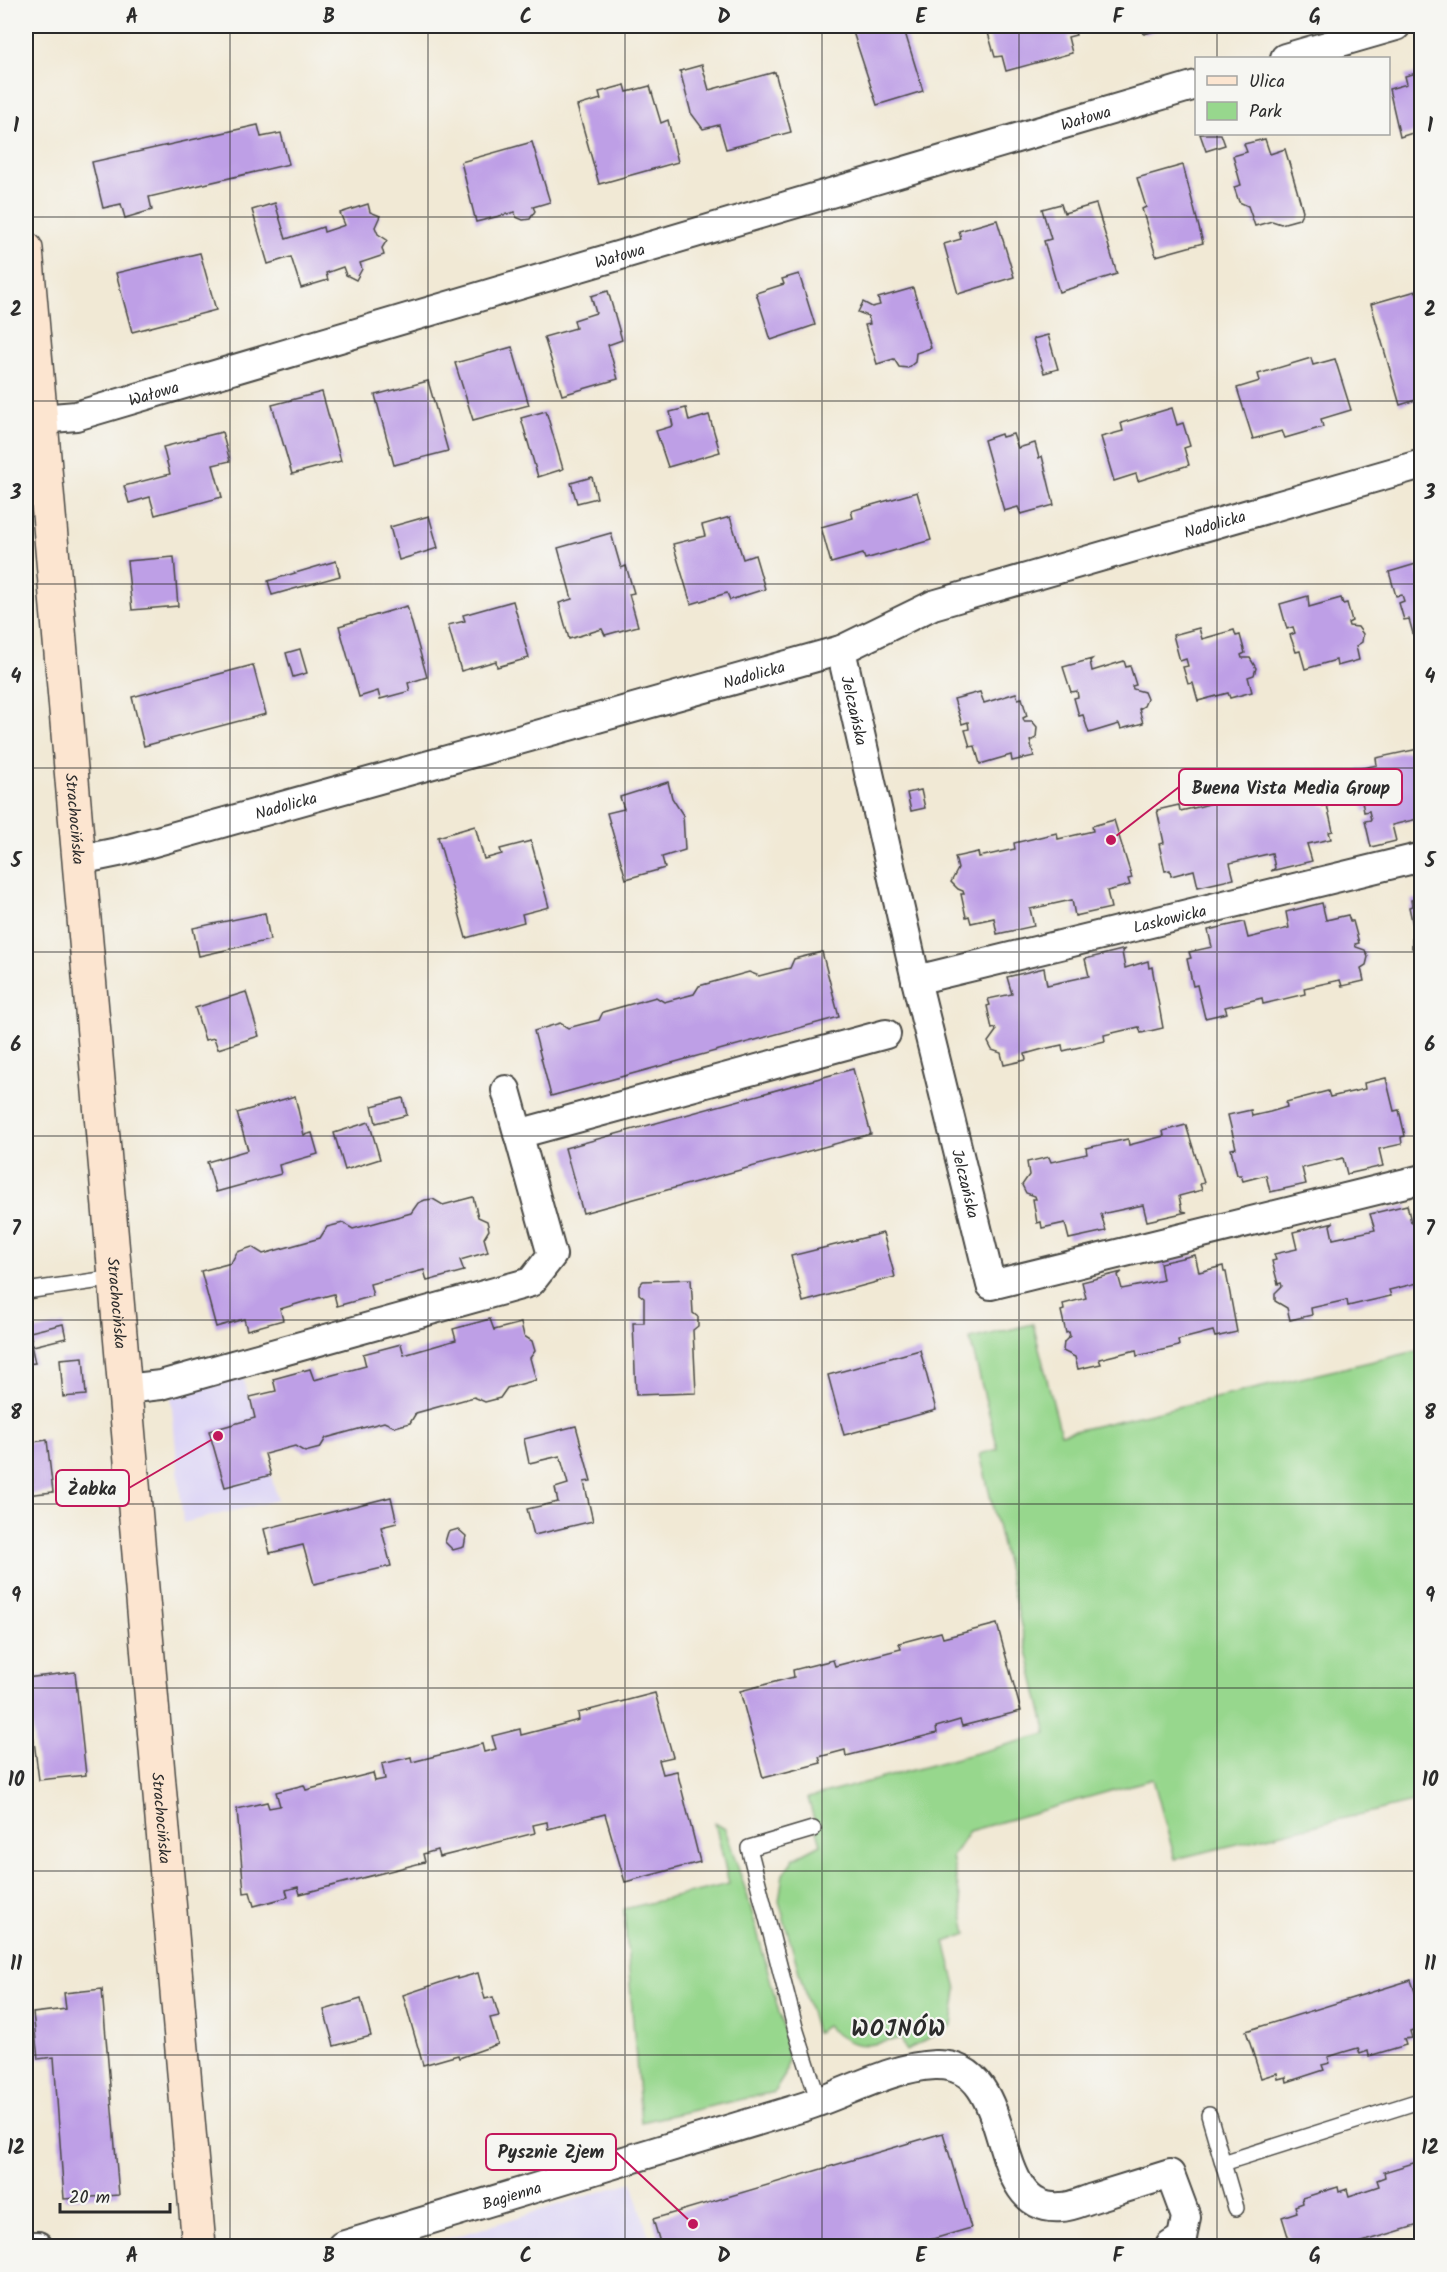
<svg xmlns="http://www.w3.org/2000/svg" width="1447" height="2272" font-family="Kalam,sans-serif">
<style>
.built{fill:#ddd5f6}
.green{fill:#97d78d;stroke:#61815c;stroke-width:1.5}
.building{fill:#be9fe6}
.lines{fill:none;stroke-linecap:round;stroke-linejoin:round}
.service-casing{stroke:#494844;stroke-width:18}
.minor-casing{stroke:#494844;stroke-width:32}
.secondary-casing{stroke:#494844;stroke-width:36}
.service{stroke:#fff;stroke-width:15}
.minor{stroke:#fff;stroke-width:28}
.secondary{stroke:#fce5d0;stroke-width:33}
.grid{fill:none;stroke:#2b2b2b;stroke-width:1.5;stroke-opacity:0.55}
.labels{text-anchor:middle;stroke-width:4.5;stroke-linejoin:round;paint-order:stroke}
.street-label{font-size:16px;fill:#2b2b2b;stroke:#f6f6f2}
.district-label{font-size:22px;font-weight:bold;letter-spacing:1.5px;fill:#2b2b2b;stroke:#f6f6f2}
.leader{fill:none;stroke:#c2185b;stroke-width:2}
.callout-dot{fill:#c2185b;stroke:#f6f6f2;stroke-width:2}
.callout{fill:#f6f6f2;stroke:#c2185b;stroke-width:2}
.callout-label{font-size:18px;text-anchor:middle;font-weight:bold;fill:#2b2b2b}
.neatline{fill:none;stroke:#2b2b2b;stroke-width:2}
.grid-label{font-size:20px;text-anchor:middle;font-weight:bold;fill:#2b2b2b}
</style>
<rect width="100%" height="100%" fill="#f6f6f2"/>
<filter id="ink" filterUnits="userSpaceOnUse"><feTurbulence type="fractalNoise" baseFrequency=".0167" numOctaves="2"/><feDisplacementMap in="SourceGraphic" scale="12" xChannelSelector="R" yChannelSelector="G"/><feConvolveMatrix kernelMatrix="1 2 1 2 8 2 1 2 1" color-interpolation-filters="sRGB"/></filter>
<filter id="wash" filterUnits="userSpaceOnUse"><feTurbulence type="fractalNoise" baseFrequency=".008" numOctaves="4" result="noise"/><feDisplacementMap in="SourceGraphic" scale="24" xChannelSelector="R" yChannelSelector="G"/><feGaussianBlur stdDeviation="1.35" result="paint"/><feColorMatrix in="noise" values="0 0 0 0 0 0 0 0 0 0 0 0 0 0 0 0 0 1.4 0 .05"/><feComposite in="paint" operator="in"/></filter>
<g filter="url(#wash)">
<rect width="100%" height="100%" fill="#f1e9d5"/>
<!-- built -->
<g class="built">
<path d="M243 1377 278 1500 183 1523 171 1397Z"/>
<path d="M632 2182 652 2246H425Z"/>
</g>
<!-- green -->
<g class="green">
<path d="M1033 1324 1061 1434 1421 1350V1800L1175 1859 1153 1779 969 1831 952 1857 967 1934 945 1942 957 1989 952 2025 906 2051 901 2038C864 2046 858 2052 826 2026L816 2033 779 1901 783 1874 794 1858 821 1844 808 1798 1047 1734 980 1454 998 1449 970 1339Z"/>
<path d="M715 1823 725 1829 747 1894 783 2027 788 2058 785 2075 774 2092 641 2122 624 1909 729 1884Z"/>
</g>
<g id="blocks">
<!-- building -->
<g class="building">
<path d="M875 26H903L923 91 877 105 853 32Z"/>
<path d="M986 26H1073L1076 35 1068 37 1072 53 1006 71 1002 56 995 57Z"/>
<path d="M1141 26H1171L1144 34Z"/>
<path d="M702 65 709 90 775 72 791 132 726 149 719 125 703 129 691 113 680 71Z"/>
<path d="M1421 72 1422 130 1400 137 1389 89 1407 84 1405 76Z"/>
<path d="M625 85 627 92 650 86 661 123 668 120 678 162 599 184 577 106 601 99 599 92Z"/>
<path d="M258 125 261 137 281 133 289 164 149 197 152 210 125 218 121 204 103 208 92 162Z"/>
<path d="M1200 134H1221L1225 145 1206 151Z"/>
<path d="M1265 139 1270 154 1285 149 1303 211 1299 219 1281 224 1272 221 1255 226 1248 206 1239 202 1234 187 1241 185 1233 156 1247 152 1244 144Z"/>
<path d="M532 142 550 202 533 207 535 211 530 219 523 220 516 217 515 212 476 222 461 162Z"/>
<path d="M1183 165 1203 243 1156 256 1142 209 1146 207 1137 178Z"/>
<path d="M275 203 286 239 323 227 324 232 345 225 340 213 368 204 370 212 380 216 375 227 378 234 387 240 382 248 384 255 360 263 362 269 356 280 346 275 343 267 326 273 328 280 301 288 291 257 268 264 252 210Z"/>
<path d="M1061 204 1064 213 1096 204 1117 274 1059 292 1044 241 1051 239 1042 209Z"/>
<path d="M997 220 1014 277 958 294 944 244 961 239 959 231Z"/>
<path d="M200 253 216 310 132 332 116 273Z"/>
<path d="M799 274 815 325 771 340 756 293 784 284 782 279Z"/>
<path d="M913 288 931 348 916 353 915 362 908 368 899 367 894 359 877 364 865 325 870 324 868 316 858 312 863 302 872 307 880 305 878 298Z"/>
<path d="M608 291 622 340 608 345 618 379 562 395 544 337 576 328 574 320 596 313 591 296Z"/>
<path d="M1416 291 1422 307V398L1400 405 1371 304Z"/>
<path d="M1048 335 1058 369 1044 373 1033 339Z"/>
<path d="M512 347 529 405 473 420 455 363Z"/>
<path d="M1311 358 1313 365 1335 359 1351 410 1321 419 1323 427 1285 438 1282 431 1253 439 1237 388 1260 381 1258 374Z"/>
<path d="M428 381 448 451 394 465 375 395Z"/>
<path d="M322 392 341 461 292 474 272 405Z"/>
<path d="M686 408 689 421 709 415 720 452 668 467 656 431 673 426 670 412Z"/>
<path d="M1172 408 1177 425 1183 423 1190 446 1184 448 1189 465 1138 481 1136 474 1114 481 1101 437 1123 431 1121 423Z"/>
<path d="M546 411 563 469 538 477 521 418Z"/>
<path d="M222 432 230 461 213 465 222 497 155 515 150 497 129 503 124 486 170 474 163 447Z"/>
<path d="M1001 434 1002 437 1013 434 1018 448 1035 443 1039 458 1042 456 1054 505 1021 514 1018 507 1004 511 984 440Z"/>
<path d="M592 477 597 498 577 503 571 483Z"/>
<path d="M917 492 931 540 865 559 863 554 831 563 821 527 853 518 851 511Z"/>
<path d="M429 516 438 548 399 560 390 527Z"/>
<path d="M730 517 743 559 755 555 765 589 730 600 727 593 691 604 673 544 705 536 702 525Z"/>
<path d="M611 533 621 568 626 566 634 593 629 594 638 626 605 635 602 629 569 639 559 603 572 599 558 548Z"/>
<path d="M174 557 178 606 132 610 127 561Z"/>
<path d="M336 561 340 576 272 595 268 581Z"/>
<path d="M1416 564 1418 576 1422 575V635L1414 637 1409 619 1404 620 1399 603 1404 601 1402 595 1396 596 1389 572Z"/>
<path d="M1308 596 1309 607 1341 598 1343 604 1347 603 1352 621 1348 623 1349 626 1358 627 1363 634 1362 642 1356 646 1359 660 1337 666 1336 660 1305 669 1300 651 1296 652 1290 635 1295 633 1293 627 1287 629 1280 604Z"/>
<path d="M513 601 529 658 497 667 496 661 461 671 448 625 465 621 463 615Z"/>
<path d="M407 606 427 677 408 683 410 691 380 699 378 691 359 697 339 626Z"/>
<path d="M1199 628 1202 639 1234 630 1236 636 1240 635 1245 653 1241 655 1242 658H1250L1256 668 1254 675 1248 677 1252 692 1230 698 1228 693 1198 701 1193 683 1188 684 1183 667 1188 666 1186 659 1180 661 1173 635Z"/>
<path d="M300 649 307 673 293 677 286 653Z"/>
<path d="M1092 659 1090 661 1092 671 1124 661 1126 667 1130 666 1136 685 1132 686 1133 689 1144 692 1147 699 1144 706 1139 709 1143 723 1121 729 1119 724 1089 733 1083 715 1079 716 1074 698 1078 697 1077 691 1071 692 1063 667Z"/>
<path d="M253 665 266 714 144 746 132 697Z"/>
<path d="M980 692 984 703 1016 693 1018 699 1022 698 1027 716 1023 718 1024 721H1032L1037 727 1036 738 1030 741 1034 756 1012 761 1011 755 980 764 975 746 970 747 965 730 969 729 968 722 962 724 954 699Z"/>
<path d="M1418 749 1422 754V818L1392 825 1396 841 1371 847 1365 821 1371 820 1369 811 1364 812 1361 796 1365 795 1358 769 1377 765 1376 758Z"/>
<path d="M1314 773 1322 806 1327 805 1333 831 1329 832 1331 839 1307 844 1312 861 1271 871 1275 868 1272 853 1230 863 1234 879 1198 887 1194 870 1171 876 1170 870 1165 871 1159 844 1164 843 1157 810 1179 805 1180 811 1198 807 1216 802 1214 797 1257 786 1258 792 1294 784 1292 778Z"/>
<path d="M668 782 672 798 683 815 685 850 662 857 665 868 626 879 607 813 624 809 620 797Z"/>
<path d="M921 790 925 808 911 811 907 793Z"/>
<path d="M1114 820 1132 878 1128 879 1130 885 1107 891 1111 908 1075 916 1072 900 1030 909 1034 926 997 934 994 918 971 923 969 916 966 917 961 894H964L963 891 958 889 951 882 958 869 955 857 978 852 979 857 1015 849 1014 843 1057 833 1058 839 1093 831 1092 826Z"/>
<path d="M475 826 484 859 502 854 500 849 531 841 549 907 522 914 524 922 466 938 438 837Z"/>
<path d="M1422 898V954L1412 948V939L1418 933V929L1414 930 1409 907 1412 906 1411 900Z"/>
<path d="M1322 903 1326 920 1348 915 1350 921H1353L1359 943 1355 944 1356 947 1365 950 1368 957 1366 965 1361 968 1364 981 1342 986 1340 980 1304 988 1305 994 1263 1004 1262 998 1225 1007 1227 1013 1205 1018 1197 985 1193 986 1187 959 1191 958 1189 952 1212 947 1208 930 1244 922 1248 938 1289 928 1286 912Z"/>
<path d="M265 913 270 940 199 956 193 928Z"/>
<path d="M1126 949 1122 952 1125 968 1148 961 1149 968 1152 967 1163 1028 1141 1033 1139 1027 1121 1031 1104 1035 1105 1041 1063 1051 1062 1045 1043 1049 1025 1054 1026 1060 1004 1065 1001 1053 992 1050 988 1042 996 1031 995 1028 992 1029 987 1006 990 1005 988 999 1012 994 1007 977 1044 968 1047 985 1089 976 1085 959Z"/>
<path d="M822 952 839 1017 551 1096 534 1031 560 1023 568 1028 583 1024 599 1020 603 1012 656 997 664 1002 694 994 699 986 749 972 759 976 774 972 790 968 794 959Z"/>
<path d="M246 992 259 1036 218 1049 214 1038 205 1040 195 1008Z"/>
<path d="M853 1069 871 1134 583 1213 565 1148Z"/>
<path d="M1386 1078 1394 1111 1399 1110 1405 1136 1401 1137 1402 1144 1379 1149 1383 1166 1347 1174 1343 1158 1302 1168 1306 1184 1270 1192 1266 1175 1243 1181 1241 1175H1237L1231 1149 1236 1148 1228 1115 1251 1110 1252 1116 1270 1112 1287 1107 1286 1102 1328 1091 1330 1097 1365 1089 1364 1083Z"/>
<path d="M295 1096 304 1135 312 1133 318 1154 279 1165 281 1174 216 1192 207 1162 248 1150 237 1113Z"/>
<path d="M403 1098 407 1115 376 1123 372 1106Z"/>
<path d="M369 1122 380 1159 345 1170 334 1133Z"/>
<path d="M1186 1125 1204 1183 1200 1184 1202 1190 1179 1196 1182 1211 1187 1212 1147 1221 1143 1205 1101 1214 1106 1231 1069 1239 1065 1223 1042 1228 1041 1222 1037 1223 1033 1199H1036L1035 1196 1026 1193 1022 1185 1029 1175 1027 1162 1049 1157 1051 1162 1087 1154 1086 1148 1128 1139 1129 1145 1164 1136 1163 1131Z"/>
<path d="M473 1197 478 1217 487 1221 489 1230 484 1238 488 1252 460 1260 464 1271 427 1281 424 1270 370 1284 373 1296 337 1306 334 1294 307 1301 280 1309 283 1320 247 1330 244 1319 216 1327 201 1271 231 1263 237 1252 252 1247 263 1254 320 1238 327 1227 343 1223 353 1229 411 1213 418 1203 425 1200 433 1199 443 1205Z"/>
<path d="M1407 1205 1411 1222 1422 1220V1282L1389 1290 1391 1296 1369 1301 1348 1306 1347 1300 1311 1308 1312 1315 1290 1320 1287 1308 1275 1301V1293L1282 1286 1281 1283 1278 1284 1272 1261 1276 1260 1274 1254 1297 1249 1293 1232 1334 1222 1330 1225 1333 1239 1375 1230 1370 1214Z"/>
<path d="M883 1233 895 1277 803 1302 791 1256Z"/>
<path d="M1195 1255 1199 1272 1223 1266 1224 1272H1226L1237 1332 1215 1337 1213 1331 1178 1340 1179 1346 1137 1356 1136 1350 1099 1359 1101 1364 1078 1369 1075 1357 1063 1351 1064 1342 1070 1336 1069 1332 1066 1333 1061 1311 1064 1310 1063 1304 1086 1298 1082 1282 1122 1272 1118 1275 1122 1289 1142 1285 1163 1280 1160 1263Z"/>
<path d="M691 1279 693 1313 698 1317V1326L693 1330 696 1393 636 1395 633 1323H644V1298L639 1294V1286L643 1281Z"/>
<path d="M490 1319 494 1330 521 1323 524 1336 532 1341 535 1351 530 1358 536 1380 507 1388 500 1398 485 1402 474 1397 416 1413 410 1423 402 1425 395 1427 384 1422 326 1438 320 1448 305 1452 295 1446 265 1454 271 1475 225 1487 209 1431 255 1418 250 1397 276 1391 273 1379 310 1369 314 1380 366 1366 363 1354 401 1344 404 1355 456 1340 453 1329Z"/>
<path d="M26 1322 35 1363 26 1364Z"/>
<path d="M63 1324 66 1338 33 1346 30 1332Z"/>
<path d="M920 1350 936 1410 844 1435 828 1375Z"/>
<path d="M83 1357 86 1395 63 1397 60 1359Z"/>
<path d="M576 1426 591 1481 584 1482 593 1521 534 1535 527 1509 558 1502 555 1488 568 1484 560 1456 529 1463 524 1439Z"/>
<path d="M47 1440 53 1492 26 1495V1443Z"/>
<path d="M391 1497 397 1523 381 1527 391 1566 314 1584 303 1545 270 1553 264 1529Z"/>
<path d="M458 1529 466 1536 464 1547 453 1550 445 1542 448 1532Z"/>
<path d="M997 1624 1021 1711 962 1726 960 1720 936 1727 937 1733 846 1756 845 1750 819 1757 821 1763 763 1778 740 1691 794 1677 793 1670 833 1660 835 1666 901 1649 899 1643 941 1632 943 1638Z"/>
<path d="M75 1672 86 1775 39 1780 32 1726 26 1727V1678Z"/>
<path d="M655 1693 673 1757 659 1760 663 1774 677 1771 700 1862 625 1882 605 1814 548 1829 547 1822 533 1825 535 1833 439 1857 437 1850 423 1854 425 1862 300 1894 298 1887 286 1890 288 1897 254 1906 250 1892 244 1893 237 1809 267 1802 269 1808 280 1806 276 1792 304 1785 306 1790 373 1773 375 1781 385 1779 382 1764 411 1757 412 1762 482 1744 484 1752 496 1749 492 1736 520 1729 521 1735 556 1726 579 1720 578 1713Z"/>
<path d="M478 1973 485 1999 493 1997 499 2016 490 2018 498 2044 459 2058 458 2055 423 2065 403 1995 457 1977V1979Z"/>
<path d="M1411 1980 1422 2012V2028L1410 2031 1412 2038 1404 2039 1406 2045 1369 2056 1368 2051 1360 2054 1358 2048 1344 2052 1328 2057 1330 2063 1322 2065 1324 2070 1287 2082 1286 2077 1278 2079 1277 2073 1261 2078 1246 2031Z"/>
<path d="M102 1989 119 2195 64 2199 54 2057 38 2059 33 2013 66 2009 64 1993Z"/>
<path d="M361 1999 371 2036 334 2046 324 2010Z"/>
<path d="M943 2133 971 2228 909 2246H661L653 2219Z"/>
<path d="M1420 2161 1422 2224 1349 2246H1291L1282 2217 1297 2212 1295 2206 1303 2203 1302 2198 1338 2187 1339 2192 1347 2189 1349 2196 1379 2186 1377 2180 1385 2177 1384 2172Z"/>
</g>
</g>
</g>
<g filter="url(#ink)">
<use href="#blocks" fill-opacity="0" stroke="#494844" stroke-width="1.5"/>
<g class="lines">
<defs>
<g id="service">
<path d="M26 1291 115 1278"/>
<path d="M813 1829 749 1848 796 2031 819 2102"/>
<path d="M1209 2115 1236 2208"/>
<path d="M1223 2163 1422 2100"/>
</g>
<g id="minor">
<path d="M1285 58 1396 26"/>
<path id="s1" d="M41 419 76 416 1196 85"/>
<path id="s2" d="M841 650 916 980 991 1285 1422 1179"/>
<path id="s3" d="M79 860 118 852 841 650 933 605 1422 464"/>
<path id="s4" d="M916 980 1422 857"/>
<path d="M518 1134 886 1034"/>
<path d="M125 1389 161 1385 531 1282 552 1255 506 1090"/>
<path d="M26 2246H38"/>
<path id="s5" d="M342 2246C495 2201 647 2153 800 2108 844 2095 889 2067 935 2065 1021 2062 983 2213 1061 2207 1071 2207 1083 2201 1093 2198 1119 2190 1144 2182 1170 2174L1186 2217 1182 2238 1170 2246"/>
</g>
<g id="secondary">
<path id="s6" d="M26 249 199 2246"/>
</g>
</defs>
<!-- service casing -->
<use href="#service" class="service-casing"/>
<!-- minor casing -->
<use href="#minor" class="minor-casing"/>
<!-- secondary casing -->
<use href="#secondary" class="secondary-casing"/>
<!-- service -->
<use href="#service" class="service"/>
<!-- minor -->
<use href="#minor" class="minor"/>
<!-- secondary -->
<use href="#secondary" class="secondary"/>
</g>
</g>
<!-- grid -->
<path class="grid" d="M230 26V2246M428 26V2246M625 26V2246M822 26V2246M1019 26V2246M1217 26V58M1217 134V2246M26 217H1422M26 401H1422M26 584H1422M26 768H1422M26 952H1422M26 1136H1422M26 1320H1422M26 1504H1422M26 1688H1422M26 1871H1422M26 2055H1422"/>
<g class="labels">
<!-- street labels -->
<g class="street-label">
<text dy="6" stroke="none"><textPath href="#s1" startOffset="1088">Wałowa</textPath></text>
<text dy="6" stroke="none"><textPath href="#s1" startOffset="602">Wałowa</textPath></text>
<text dy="6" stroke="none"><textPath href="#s1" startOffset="116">Wałowa</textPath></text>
<text dy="6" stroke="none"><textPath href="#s3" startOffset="1186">Nadolicka</textPath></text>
<text dy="6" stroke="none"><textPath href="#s3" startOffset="700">Nadolicka</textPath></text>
<text dy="6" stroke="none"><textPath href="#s2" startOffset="62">Jelczańska</textPath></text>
<text dy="6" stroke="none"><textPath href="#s3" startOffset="214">Nadolicka</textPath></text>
<text dy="6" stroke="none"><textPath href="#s6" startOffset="572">Strachocińska</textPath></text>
<text dy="6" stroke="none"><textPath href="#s4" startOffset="261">Laskowicka</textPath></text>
<text dy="6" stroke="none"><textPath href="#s2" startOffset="548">Jelczańska</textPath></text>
<text dy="6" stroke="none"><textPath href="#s6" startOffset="1058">Strachocińska</textPath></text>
<text dy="6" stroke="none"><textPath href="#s6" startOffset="1575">Strachocińska</textPath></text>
<text dy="6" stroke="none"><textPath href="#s5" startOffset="177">Bagienna</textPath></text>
</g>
<!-- district labels -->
<g class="district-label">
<text x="899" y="2036">WOJNÓW</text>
</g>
</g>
<!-- callouts -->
<path class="leader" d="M1111 840L1179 787M218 1436L129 1488M693 2224L616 2152"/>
<g class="callout-dot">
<circle cx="1111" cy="840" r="6"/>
<circle cx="218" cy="1436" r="6"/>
<circle cx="693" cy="2224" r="6"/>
</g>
<g class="callout">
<rect x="1179" y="769" width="223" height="36" rx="6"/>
<rect x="56" y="1470" width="73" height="36" rx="6"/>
<rect x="486" y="2134" width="130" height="36" rx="6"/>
</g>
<g class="callout-label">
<text x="1291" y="794">Buena Vista Media Group</text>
<text x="92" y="1495">Żabka</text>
<text x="551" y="2158">Pysznie Zjem</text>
</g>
<!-- margin -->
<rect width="1447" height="2272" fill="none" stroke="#f6f6f2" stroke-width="66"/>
<!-- legend -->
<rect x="1195" y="57" width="195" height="78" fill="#f6f6f2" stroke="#a5a5a2" stroke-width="1.5"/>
<rect x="1207" y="76" width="30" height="9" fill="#fce5d0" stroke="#a5a5a2" stroke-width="1.5"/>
<text x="1249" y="87" font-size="18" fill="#2b2b2b">Ulica</text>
<rect x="1207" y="102" width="30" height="18" fill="#97d78d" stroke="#a5a5a2" stroke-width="1.5"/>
<text x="1249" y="117" font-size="18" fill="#2b2b2b">Park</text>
<!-- scale -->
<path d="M60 2203v9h110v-9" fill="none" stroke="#2b2b2b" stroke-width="3"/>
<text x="69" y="2203" font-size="18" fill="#2b2b2b" stroke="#f6f6f2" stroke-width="4.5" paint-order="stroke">20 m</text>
<rect x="33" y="33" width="1381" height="2206" class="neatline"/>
<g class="grid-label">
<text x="132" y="23">A</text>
<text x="329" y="23">B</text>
<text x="526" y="23">C</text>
<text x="724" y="23">D</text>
<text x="921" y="23">E</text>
<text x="1118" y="23">F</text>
<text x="1315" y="23">G</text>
<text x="16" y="132">1</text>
<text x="1430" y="132">1</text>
<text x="16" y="316">2</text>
<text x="1430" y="316">2</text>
<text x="16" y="499">3</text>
<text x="1430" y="499">3</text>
<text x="16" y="683">4</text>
<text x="1430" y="683">4</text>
<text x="16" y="867">5</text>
<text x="1430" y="867">5</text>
<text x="16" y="1051">6</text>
<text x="1430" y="1051">6</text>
<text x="16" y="1235">7</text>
<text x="1430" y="1235">7</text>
<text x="16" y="1419">8</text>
<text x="1430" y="1419">8</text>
<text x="16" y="1602">9</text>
<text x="1430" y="1602">9</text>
<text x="16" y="1786">10</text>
<text x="1430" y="1786">10</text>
<text x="16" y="1970">11</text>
<text x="1430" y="1970">11</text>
<text x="16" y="2154">12</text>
<text x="1430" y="2154">12</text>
<text x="132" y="2262">A</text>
<text x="329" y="2262">B</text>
<text x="526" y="2262">C</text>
<text x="724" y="2262">D</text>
<text x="921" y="2262">E</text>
<text x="1118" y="2262">F</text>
<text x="1315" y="2262">G</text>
</g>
</svg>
